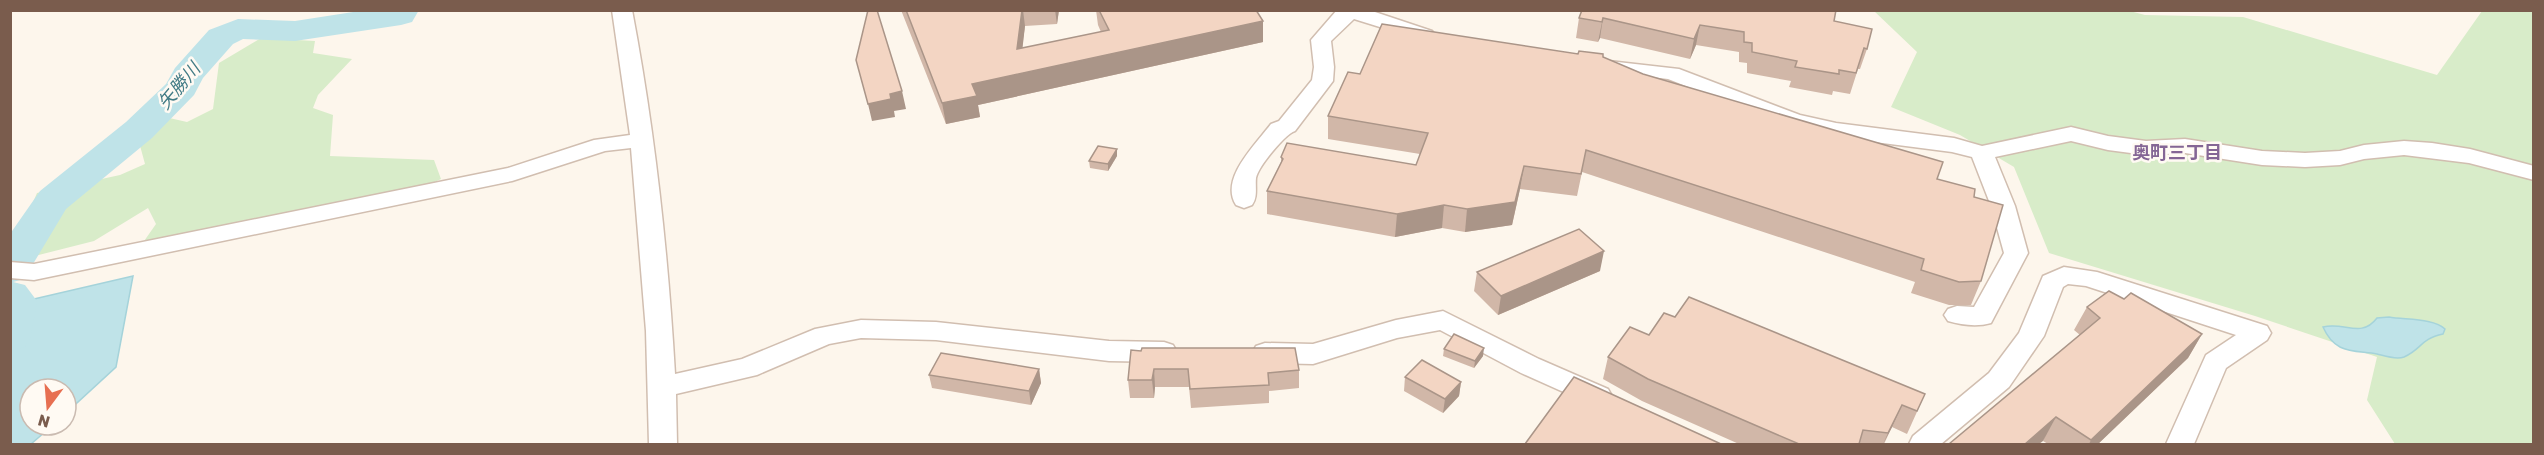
<svg xmlns="http://www.w3.org/2000/svg" width="2544" height="455" font-family="Rubik,'Noto Sans JP',sans-serif">
<style>
.green{fill:#d8ecc9}
.water{fill:#bfe3e8;stroke:#a5d3da;stroke-width:1.5}
.lines{fill:none;stroke-linecap:round;stroke-linejoin:round}
.river{fill:#bfe3e8;fill-rule:evenodd}
.minor-casing{stroke:#d1beb0;stroke-width:3}
.minor{fill:#fff;fill-rule:evenodd}
.wall{fill:#d1b7a8}
.shaded-wall{fill:#aa9588}
.building{fill:#f3d5c3;stroke:#aa9588;stroke-width:1.5}
.labels{text-anchor:middle;stroke-width:5;stroke-linejoin:round;paint-order:stroke}
.water-label{font-size:18px;font-style:italic;fill:#437c86;stroke:#fffaf3}
.neighbourhood-label{font-size:18px;font-weight:bold;fill:#846695;stroke:#fffaf3}
</style>
<rect width="100%" height="100%" fill="#fdf6ec"/>
<!-- green -->
<g class="green">
<path d="M2126 10 2145 15 2243 17 2437 75 2482 11H2533V444H2395L2367 400 2377 357 2255 316 2049 253 2014 167 1960 135 1891 107 1917 52 1874 11Z"/>
<path d="M261 38 315 41 313 53 352 59 318 95 313 108 333 115 330 156 434 160 441 179 426 186 142 244 156 224 148 208 94 241 11 262V254L37 193 120 175 145 164 139 142 165 117 187 122 213 109 219 63Z"/>
</g>
<!-- water -->
<g class="water">
<path d="M133 276 116 367 66 413V389H30V425H53L31 444H11V302L34 299Z"/>
<path d="M2389 317C2405 320 2434 318 2445 329L2443 334C2420 339 2422 349 2404 357 2396 360 2385 356 2377 354 2352 350 2335 354 2323 327 2344 321 2361 339 2377 318Z"/>
</g>
<g class="lines">
<!-- river -->
<path class="river" d="M366 10H419L412 22 401 25 295 41 243 39 233 44 203 78 194 95 152 138 66 209 24 279 13 282 25 285 37 301 31 336 25 347 10 351V234L40 191 126 122 166 84 175 68 209 30 238 19 295 21Z"/>
<defs>
<g id="minor">
<path d="M612 10H632C655 131 668 252 675 374L742 359 815 329 861 320 936 322 1109 341 1164 342 1173 345 1177 352 1173 359 1164 362 1109 361 936 340 861 338 829 344 757 375 676 394 677 444H649L646 331 631 148 605 151 512 181 34 280 10 278V262L34 264 508 168 594 140 630 135Z"/>
<path d="M1337 10H1369L1432 31 1435 35 1432 39 1425 41 1354 19 1331 41 1334 67 1333 81 1295 131C1285 134 1258 167 1256 178 1255 187 1258 197 1252 205L1244 208 1236 205C1219 179 1256 144 1271 124L1279 121 1312 80 1314 67 1311 40Z"/>
<path d="M1600 60 1679 69 1800 115 1836 123 1954 138 1982 146 2071 127 2108 136 2146 141 2185 139 2262 151 2305 153 2340 151 2364 145 2404 141 2432 143 2470 149 2534 166V180L2469 163 2404 155 2364 159 2340 165 2305 167 2262 165 2185 153 2146 155 2108 150 2071 141 1995 157 2015 206 2028 253 1991 323C1977 327 1962 325 1948 321L1944 315 1948 309 1957 306 1974 307 2004 253 1991 206 1972 157 1952 152 1836 137 1785 125 1668 79 1593 70 1590 66 1593 62Z"/>
<path d="M2064 267 2097 272 2267 326 2271 333 2267 340 2226 368 2194 444H2166L2206 355 2236 335 2086 286 2068 284 2063 287 2044 336 2009 387 1941 444H1909L1913 436 1989 373 2019 333 2043 276Z"/>
<path d="M1443 311 1539 359 1608 389 1612 396 1608 403 1598 406 1588 403 1521 373 1440 330 1397 338 1313 364 1265 363 1256 360 1252 353 1256 346 1265 343 1313 344 1396 320Z"/>
</g>
</defs>
<!-- minor casing -->
<use href="#minor" class="minor-casing"/>
<!-- minor -->
<use href="#minor" class="minor"/>
</g>
<!-- wall -->
<g class="wall">
<path d="M901 10H1059L1057 24 1025 26 1022 48 1101 32 1098 25 1096 10H1256L1263 21V42L978 105 980 117 946 124Z"/>
<path d="M1579 18 1834 21 1867 49 1860 69H1858L1850 94 1833 91 1832 95 1789 87 1791 81 1747 73V63L1739 62V52L1696 45 1690 59 1600 38 1598 42 1576 38Z"/>
<path d="M1578 54 1603 57 1643 74 1937 179 1974 197 1981 281 1971 305H1949L1911 293 1915 282 1582 172 1577 196 1520 189 1512 225 1465 232 1442 228 1395 237 1267 214V191L1281 162V157L1416 165 1420 154 1328 139V116L1360 74Z"/>
<path d="M1117 149V156L1108 171 1090 168 1089 161Z"/>
<path d="M1600 271 1498 315 1474 291 1477 272Z"/>
<path d="M2124 299 2202 334 2188 358 2098 444H2048L2043 441 2080 335 2074 330 2087 307Z"/>
<path d="M1675 317 1925 394 1907 434 1892 427 1884 444H1739L1642 401 1603 379 1608 357 1649 335Z"/>
<path d="M1444 349 1483 356 1474 368 1443 356Z"/>
<path d="M1131 350 1299 370V388L1269 391V403L1191 408 1189 387H1155L1154 398H1130L1128 380Z"/>
<path d="M1039 369 1041 383 1031 405 932 388 929 375Z"/>
<path d="M1405 377 1461 382 1459 396 1443 413 1404 391Z"/>
</g>
<!-- shaded-wall -->
<g class="shaded-wall">
<path d="M1022 10H1023L1025 26 1020 70 1017 49Z"/>
<path d="M1055 10H1059L1057 24Z"/>
<path d="M1603 18 1600 38 1598 42 1602 22Z"/>
<path d="M1263 21V42L978 105 980 117 946 124 942 103 972 84Z"/>
<path d="M1700 25 1696 45 1690 59 1694 39Z"/>
<path d="M902 91 906 109 894 111 895 117 872 121 868 104 890 94Z"/>
<path d="M1117 149V156L1108 171V164Z"/>
<path d="M1524 166 1520 189 1512 225 1465 232 1467 209Z"/>
<path d="M1444 205 1442 228 1395 237 1397 214Z"/>
<path d="M1604 251 1600 271 1498 315 1501 296Z"/>
<path d="M2202 334 2188 358 2098 444H2089L2091 440Z"/>
<path d="M1484 348 1483 356 1474 368 1475 361Z"/>
<path d="M1039 369 1041 383 1031 405 1029 391Z"/>
<path d="M1154 369 1155 387 1154 398 1152 380Z"/>
<path d="M1461 382 1459 396 1443 413 1445 399Z"/>
<path d="M1902 405 1892 427 1883 444 1888 433Z"/>
<path d="M2056 417 2043 441 2039 444H2025Z"/>
</g>
<!-- building -->
<g class="building">
<path d="M868 10H877L902 91 890 94 891 99 868 104 856 60Z"/>
<path d="M906 10H1022L1017 49 1109 30 1099 10H1256L1263 21 972 84 977 96 942 103Z"/>
<path d="M1582 10H1836L1834 21 1872 29 1867 49 1864 48 1856 73 1839 70V74L1795 67 1797 61 1752 52V43L1744 42V32L1700 25 1694 39 1603 18 1602 22 1579 18Z"/>
<path d="M1382 24 1578 54 1579 51 1603 54V57L1643 74 1943 162 1937 179 1975 189 1974 197 2003 205 1981 281 1959 282 1921 270 1924 259 1586 150 1581 174 1524 166 1515 202 1467 209 1444 205 1397 214 1267 191 1283 159 1281 157 1287 143 1416 165 1428 133 1328 116 1348 72 1360 74Z"/>
<path d="M1098 146 1117 149 1108 164 1089 161Z"/>
<path d="M1579 229 1604 251 1501 296 1477 272Z"/>
<path d="M2109 291 2124 299 2131 293 2202 334 2091 440 2056 417 2025 444H1949L2100 318 2087 307Z"/>
<path d="M1689 297 1925 394 1917 411 1902 405 1888 433 1863 430 1859 444H1799L1648 379 1608 357 1630 327 1649 335 1664 313 1675 317Z"/>
<path d="M1454 334 1484 348 1475 361 1444 349Z"/>
<path d="M1142 348H1295L1299 370 1268 373 1269 385 1190 389 1188 369H1154L1152 380H1128L1131 350 1141 351Z"/>
<path d="M941 353 1039 369 1029 391 929 375Z"/>
<path d="M1422 360 1461 382 1445 399 1405 377Z"/>
<path d="M1574 377 1721 444H1525Z"/>
</g>
<g class="labels">
<!-- water labels -->
<g class="water-label">
<text transform="translate(179 86) rotate(-50)" y="6">矢勝川</text>
</g>
<!-- neighbourhood labels -->
<g class="neighbourhood-label">
<text x="2177" y="159">奥町三丁目</text>
</g>
</g>
<!-- border -->
<rect width="2544" height="455" fill="none" stroke="#7a5c4d" stroke-width="24"/>
<!-- north arrow -->
<g transform="translate(48 407) rotate(196)"><circle r="28" fill="#fffaf3" stroke="#cabbb1" stroke-width="1.5"/>
<path d="M0-4.5L10 22L0 15L-10 22Z" fill="#e76f51"/>
<text y="-9" font-size="16" font-weight="bold" text-anchor="middle" fill="#7a5c4d">N</text>
</g>
</svg>
